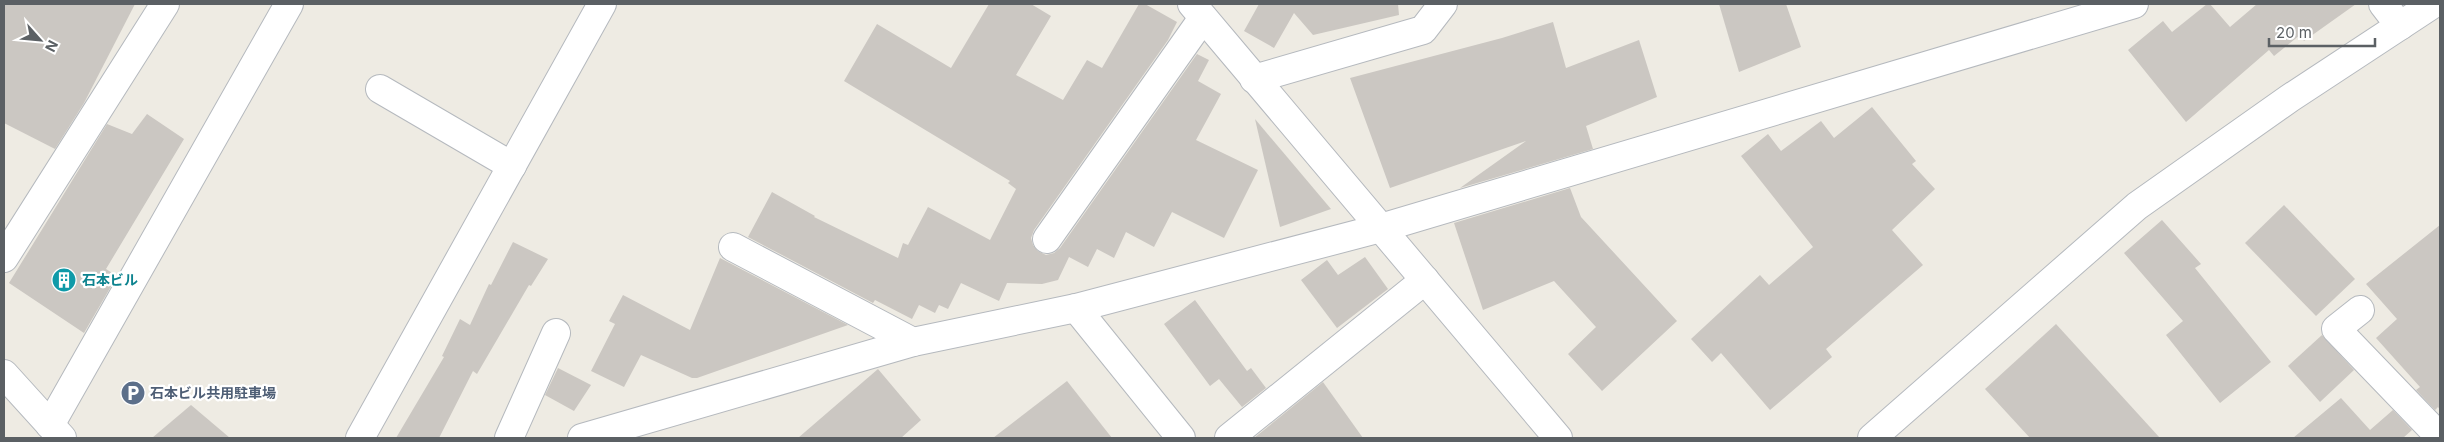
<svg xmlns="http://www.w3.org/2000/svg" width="2444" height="442" font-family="Inter,'Noto Sans JP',sans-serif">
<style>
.building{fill:#cbc7c2}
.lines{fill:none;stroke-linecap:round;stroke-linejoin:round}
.minor-casing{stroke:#b5b9be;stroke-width:30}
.minor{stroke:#fff;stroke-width:28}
.labels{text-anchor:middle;stroke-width:4.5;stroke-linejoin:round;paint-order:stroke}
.culture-label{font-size:14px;font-weight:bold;fill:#0d838f;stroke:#fff;text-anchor:start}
.service-label{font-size:14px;font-weight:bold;fill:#4e5e75;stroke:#fff;text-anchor:start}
</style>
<rect width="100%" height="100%" fill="#eeebe3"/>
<!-- building -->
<g class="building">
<path d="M4 4H135L84 103 55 149 4 123Z"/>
<path d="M989 4H1031L1051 16 1016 75 1063 100 1087 60 1102 68 1139 4H1145L1177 22 1168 40 1034 230 1031 238 1033 245 1038 251 1046 255 1054 253 1060 248 1197 54 1209 60 1198 81 1221 94 1196 140 1258 170 1224 238 1172 212 1154 247 1126 232 1114 258 1097 249 1088 267 1069 257 1058 280 1042 284 1007 283 999 301 961 283 948 309 939 305 935 313 919 305 912 319 875 300 873 303 748 237 772 192 815 216 814 217 898 258 903 243 908 245 928 207 990 240 1016 189 1008 183 1010 181 844 81 877 24 951 68Z"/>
<path d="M1259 4H1398L1399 15 1313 35 1294 13 1274 48 1244 31Z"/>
<path d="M1719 4H1786L1801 47 1739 72Z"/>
<path d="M2207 4H2210L2230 27 2257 4H2356L2304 41 2300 35 2274 56 2269 50 2186 122 2128 50 2163 21 2172 32Z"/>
<path d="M1553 22 1566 68 1639 40 1657 97 1586 126 1593 149 1460 188 1526 141 1390 188 1350 78 1502 38Z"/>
<path d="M1872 107 1916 161 1912 164 1935 189 1892 230 1923 265 1826 349 1832 357 1770 410 1721 353 1712 362 1691 339 1760 275 1769 285 1813 247 1741 156 1768 134 1781 151 1821 121 1834 138Z"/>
<path d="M147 114 184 139 106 269 117 276 84 333 9 283 107 124 132 134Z"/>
<path d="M1255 119 1331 209 1280 227Z"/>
<path d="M1570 188 1581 217 1677 321 1602 391 1568 354 1596 327 1554 281 1483 310 1454 223Z"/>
<path d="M2284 205 2355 279 2316 316 2245 243Z"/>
<path d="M2162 220 2201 264 2195 268 2271 362 2220 403 2166 335 2183 321 2124 253Z"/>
<path d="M2440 225V410L2438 407 2435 410 2416 390 2420 387 2376 338 2397 319 2366 284Z"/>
<path d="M513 242 548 259 531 286 529 285 477 374 473 371 439 438H396L444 357 442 356 460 319 470 325 489 284 491 285Z"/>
<path d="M1365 257 1388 289 1337 328 1301 280 1327 260 1338 275Z"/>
<path d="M720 258 848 325 697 378H692L641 355 624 387 591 371 615 324 609 321 623 295 690 330Z"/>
<path d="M1195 300 1247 371 1251 368 1266 388 1242 407 1219 379 1210 386 1164 324Z"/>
<path d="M2056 324 2160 438H2030L1985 389Z"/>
<path d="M2322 335 2354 370 2320 402 2288 366Z"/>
<path d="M558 368 591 385 574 411 545 395Z"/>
<path d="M878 369 921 420 901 438H798Z"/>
<path d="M1067 381 1112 438H993Z"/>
<path d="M1323 382 1363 438H1254Z"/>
<path d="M2341 398 2370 430 2393 410 2412 430 2403 438H2293Z"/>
<path d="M191 405 230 438H152Z"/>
</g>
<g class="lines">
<defs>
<g id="minor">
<path d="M1192 4 1558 438"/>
<path d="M2383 4 2400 26"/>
<path d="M1254 79 1423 30 1443 4"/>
<path d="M380 89 512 166"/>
<path d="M1047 239 1203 18"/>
<path d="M733 247 913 342"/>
<path d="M4 258 165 4"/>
<path d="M1076 308 1181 438"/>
<path d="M2360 310 2336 329 2440 437"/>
<path d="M4 374 62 438"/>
<path d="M50 425 289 4"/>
<path d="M360 438 602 4"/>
<path d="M509 438 556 333"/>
<path d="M582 438 913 342 1076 308 1381 228 2134 4"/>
<path d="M1229 438 1425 280"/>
<path d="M1872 438 2137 206 2290 98 2433 4"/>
</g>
</defs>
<!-- minor casing -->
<use href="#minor" class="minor-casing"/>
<!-- minor -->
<use href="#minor" class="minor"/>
</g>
<!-- icons -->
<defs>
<symbol id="building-disc" viewBox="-11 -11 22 22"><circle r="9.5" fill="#0f9aa8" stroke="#fff"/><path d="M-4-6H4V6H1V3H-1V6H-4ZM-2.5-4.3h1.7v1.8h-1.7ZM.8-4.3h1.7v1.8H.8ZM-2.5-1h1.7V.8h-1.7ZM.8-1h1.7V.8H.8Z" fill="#fff"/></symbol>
<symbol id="parking-disc" viewBox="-11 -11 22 22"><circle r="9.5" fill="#5c6f8a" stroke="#fff"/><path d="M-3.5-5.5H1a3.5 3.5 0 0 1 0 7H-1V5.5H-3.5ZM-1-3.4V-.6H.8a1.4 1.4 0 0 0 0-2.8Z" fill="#fff"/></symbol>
</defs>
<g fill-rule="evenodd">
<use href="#building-disc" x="50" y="266" width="28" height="28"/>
<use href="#parking-disc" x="119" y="379" width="28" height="28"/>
</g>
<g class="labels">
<!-- culture labels -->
<g class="culture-label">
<text x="82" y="285">石本ビル</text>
</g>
<!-- service labels -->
<g class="service-label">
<text x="150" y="398">石本ビル共用駐車場</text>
</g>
</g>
<!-- border -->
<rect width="2444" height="442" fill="none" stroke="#5b6064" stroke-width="10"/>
<!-- north arrow -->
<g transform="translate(40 40) rotate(117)" stroke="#ffffff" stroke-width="4" paint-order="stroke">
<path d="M0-4L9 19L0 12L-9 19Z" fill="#5b6064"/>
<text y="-8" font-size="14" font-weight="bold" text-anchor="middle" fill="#5b6064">N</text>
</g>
<!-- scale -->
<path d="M2269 38v8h106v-8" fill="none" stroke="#5b6064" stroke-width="2.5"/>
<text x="2276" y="38" font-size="15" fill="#5b6064" stroke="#ffffff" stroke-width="4" paint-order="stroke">20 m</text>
</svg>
